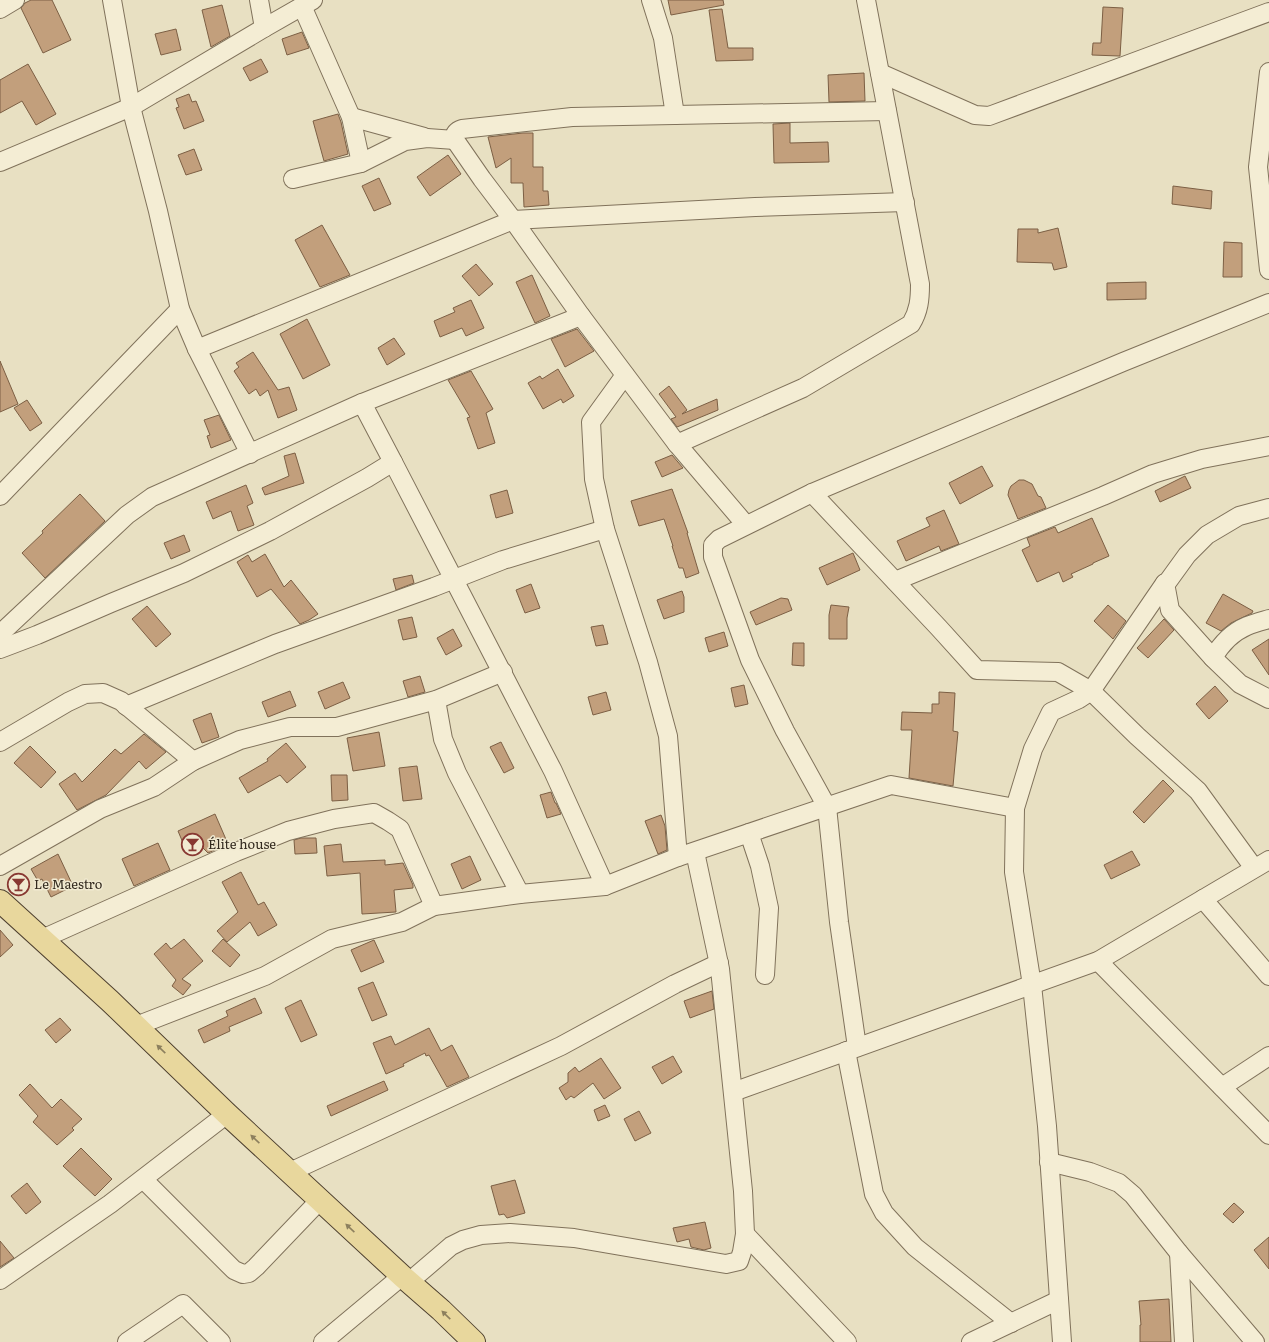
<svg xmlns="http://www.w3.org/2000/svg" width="1269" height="1342" font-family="Literata,serif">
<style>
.building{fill:#c29f7c;stroke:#7c5f44}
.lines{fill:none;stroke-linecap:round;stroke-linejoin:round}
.minor-casing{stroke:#80725b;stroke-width:20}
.major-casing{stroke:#4e402f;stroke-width:24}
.minor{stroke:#f4edd4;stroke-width:18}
.major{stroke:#e8d79d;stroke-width:22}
.oneway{fill:#8d805e}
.labels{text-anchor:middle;stroke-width:3;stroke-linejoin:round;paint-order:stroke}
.poi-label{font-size:13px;fill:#32291e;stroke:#f1ead1;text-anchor:start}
</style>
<rect width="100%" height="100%" fill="#e8e0c2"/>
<!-- building -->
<g class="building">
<path d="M31 0H52L71 40 43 53 21 8 25 3Z"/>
<path d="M668 0H723L724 5 671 15Z"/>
<path d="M222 5 230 36 211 47 202 10Z"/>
<path d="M1103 7 1123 8 1120 56H1119L1092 55 1093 43H1101Z"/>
<path d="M722 9 728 48H753V60L716 61 709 10Z"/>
<path d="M176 29 181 50 161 55 155 34Z"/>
<path d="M302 32 309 48 287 55 282 39Z"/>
<path d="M261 59 268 72 250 81 243 68Z"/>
<path d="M28 64 56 114 36 125 22 101 0 113V80Z"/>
<path d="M864 73 865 101 829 102 828 75Z"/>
<path d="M189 94 192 102 196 101 204 121 184 129 176 108 179 107 176 99Z"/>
<path d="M338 114 341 122 348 154 324 161 313 121Z"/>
<path d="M790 123V143L828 142 829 162 774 163 773 124Z"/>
<path d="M523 133H533V167H543V191H548L549 205 524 207 523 183H511V158L496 168 488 137Z"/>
<path d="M194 149 202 170 186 175 178 155Z"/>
<path d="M448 155 461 174 430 196 417 177Z"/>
<path d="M379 178 391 204 374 211 362 186Z"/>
<path d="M1173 186 1212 191 1211 209 1172 204Z"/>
<path d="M322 225 350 275 320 287 295 240Z"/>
<path d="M1058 228 1067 267 1054 270 1052 263 1017 262 1018 229H1038V233Z"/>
<path d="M1224 242 1242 243V277H1223Z"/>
<path d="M476 264 493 284 479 296 462 276Z"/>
<path d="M532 275 550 316 535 323 516 282Z"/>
<path d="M1146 282V299L1107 300V283Z"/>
<path d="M471 300 484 328 466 336 462 328 440 337 434 321 455 312 453 308Z"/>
<path d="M307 319 330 365 303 379 280 334Z"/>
<path d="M577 329 594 351 565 367 551 339Z"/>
<path d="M394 338 405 354 387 365 378 348Z"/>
<path d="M253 352 278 390 289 387 297 410 278 418 268 390 260 396 256 389 249 394 234 371 239 367 236 363Z"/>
<path d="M0 361 18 404 0 412Z"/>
<path d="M558 369 574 396 563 403 561 399 543 409 528 383 540 376 542 379Z"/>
<path d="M471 371 493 409 486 413 495 443 478 449 467 418 470 417 448 380Z"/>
<path d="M669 386 687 410 682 414 717 399 718 410 677 427 671 419 676 417 659 394Z"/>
<path d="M27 400 42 423 30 431 14 408Z"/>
<path d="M219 415 231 440 211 448 207 436 210 435 204 420Z"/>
<path d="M295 453 304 483 265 495 262 488 289 476 284 456Z"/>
<path d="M672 455 683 468 662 477 655 462Z"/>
<path d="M982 466 993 486 960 504 949 483Z"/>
<path d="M1185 476 1191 488 1160 502 1155 491Z"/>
<path d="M1019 480H1024L1032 484 1038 496 1041 497 1046 508 1018 519 1008 495 1009 490 1011 486Z"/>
<path d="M246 485 253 503 247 506 254 525 238 531 231 511 213 519 206 502Z"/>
<path d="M672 489 688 533H687L699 573 686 578 683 568H679L672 546H673L664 519 639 526 631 501Z"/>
<path d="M507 490 513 513 496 518 490 495Z"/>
<path d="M80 494 105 521 45 578 22 553 43 533 42 531Z"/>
<path d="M944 510 959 544 941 551 939 546 906 561 897 541 930 526 926 518Z"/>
<path d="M1092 518 1109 556 1093 563V564L1071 574 1073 577 1063 582 1059 572 1037 582 1022 550 1030 546 1027 538 1055 527 1058 533Z"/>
<path d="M184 535 190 551 171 559 164 543Z"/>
<path d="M853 553 860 570 827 585 819 568Z"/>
<path d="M265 554 284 587 291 580 318 614 309 620 300 624 271 589 257 597 237 562 248 555 252 562Z"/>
<path d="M412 575 414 583 396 590 393 579Z"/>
<path d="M531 584 540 608 525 613 516 590Z"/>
<path d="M682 591 684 597V612L664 619 657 600Z"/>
<path d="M1223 594 1253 611 1252 613 1231 623 1221 631 1206 623Z"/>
<path d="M781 598 788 599 792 610 756 625 750 612Z"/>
<path d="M831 605 849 607 847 618V639H829V615Z"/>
<path d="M1108 605 1126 621 1113 639 1094 621Z"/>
<path d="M147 606 171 634 156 647 132 619Z"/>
<path d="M412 617 417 637 403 640 398 620Z"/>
<path d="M1164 619 1174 630 1148 658 1137 648Z"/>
<path d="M603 625 608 644 596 646 591 627Z"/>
<path d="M453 629 462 646 446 655 437 638Z"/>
<path d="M724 632 728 646 709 652 705 638Z"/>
<path d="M1269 639V675L1252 650Z"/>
<path d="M793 643H804V666L792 665Z"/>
<path d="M420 676 425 692 408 697 403 681Z"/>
<path d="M343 682 350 698 325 709 318 692Z"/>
<path d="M744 685 748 704 735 707 731 688Z"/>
<path d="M1215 686 1228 701 1209 719 1196 704Z"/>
<path d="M290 691 296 706 268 717 262 702Z"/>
<path d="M606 692 611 710 593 715 588 697Z"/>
<path d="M939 692 955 693 953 731 958 732 953 786 909 778 912 730H901L902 712 932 713V704H939Z"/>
<path d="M211 713 219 737 202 743 193 720Z"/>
<path d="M379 732 385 766 353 771 347 738Z"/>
<path d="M144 734 166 752 146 769 139 761 106 795 77 810 59 784 75 773 82 782 115 749 121 754Z"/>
<path d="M501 742 514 768 504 773 490 747Z"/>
<path d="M286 743 306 767 287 783 280 775 248 793 239 778 268 761 267 759Z"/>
<path d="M30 746 56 772 41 788 14 763Z"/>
<path d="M417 766 422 799 403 801 399 768Z"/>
<path d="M331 775H347L348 800 332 801Z"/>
<path d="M1163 780 1174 791 1144 823 1133 812Z"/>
<path d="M551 792 555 803H556L561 814 547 818 540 795Z"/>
<path d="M215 814 228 844 208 853 199 844 186 850 178 831Z"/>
<path d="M661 815 665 826 667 850 658 854 645 821Z"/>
<path d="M301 838H316L317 853 295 854 294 840Z"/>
<path d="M158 843 170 870 134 886 122 859Z"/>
<path d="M341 844 343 862 385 860V865L403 863 413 885V888L394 890 396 912 362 914 360 873 327 876 324 846Z"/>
<path d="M1132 851 1140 865 1111 879 1104 865Z"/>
<path d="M58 854 73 886 51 897 42 879 38 881 31 869Z"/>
<path d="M470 856 481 880 462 889 451 864Z"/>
<path d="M241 872 258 905 264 902 277 925 258 936 250 922 227 942 217 931 238 912 222 882Z"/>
<path d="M0 930 13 945 0 957Z"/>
<path d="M184 939 203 961 182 979 191 985 183 995 172 986 176 980 154 954 166 943 171 949Z"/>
<path d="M223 939 240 955 230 967 212 951Z"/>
<path d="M374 940 384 962 361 972 351 950Z"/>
<path d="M373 982 387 1015 372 1021 358 988Z"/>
<path d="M712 991 714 1009 690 1018 684 1001Z"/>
<path d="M255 998 262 1013 229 1027 230 1031 204 1043 198 1030 228 1016 226 1011Z"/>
<path d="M301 1000 317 1035 301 1042 285 1008Z"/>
<path d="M60 1018 71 1030 56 1043 45 1030Z"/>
<path d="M429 1028 441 1051 452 1045 469 1077 447 1087 429 1055 426 1056 425 1053 403 1064 404 1066 386 1074 373 1043 391 1036 395 1045Z"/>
<path d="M673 1056 682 1072 662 1084 652 1067Z"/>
<path d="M601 1058 621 1088 604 1099 593 1083 574 1098 571 1096 566 1100 559 1088 568 1082V1073L575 1067 579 1072Z"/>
<path d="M384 1081 388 1090 331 1116 327 1106Z"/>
<path d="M30 1084 52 1108 61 1099 82 1119 72 1128 74 1130 57 1145 33 1122 38 1116 19 1095Z"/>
<path d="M605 1105 610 1116 598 1121 594 1110Z"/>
<path d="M639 1111 651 1133 635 1141 624 1119Z"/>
<path d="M81 1148 112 1179 95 1196 63 1166Z"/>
<path d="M515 1180 525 1213 507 1218 504 1214 499 1215 491 1186Z"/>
<path d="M27 1183 41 1202 26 1214 11 1196Z"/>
<path d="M1234 1203 1244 1212 1233 1223 1223 1214Z"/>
<path d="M705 1222 711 1248 704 1250 691 1247 689 1239 677 1242 673 1228Z"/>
<path d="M1269 1237V1269L1254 1250Z"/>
<path d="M0 1241 14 1258 0 1267Z"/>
<path d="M1169 1299 1171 1342H1140V1325H1141L1139 1301Z"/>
</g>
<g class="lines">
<defs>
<g id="minor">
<path d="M112 0 131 107 158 211 180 309 197 349 250 454"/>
<path d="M259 0 264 28"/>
<path d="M651 0 663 38 675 115"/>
<path d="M302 6 351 117 361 163"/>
<path d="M0 9 15 0"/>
<path d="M1269 72 1258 167 1269 270"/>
<path d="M880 73 975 115 989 116 1269 12"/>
<path d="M351 117 424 137"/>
<path d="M0 162 131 107 264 28 313 0"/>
<path d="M293 179 361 163 405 141 427 138 455 140"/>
<path d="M197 349 513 220 755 207 905 202"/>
<path d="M625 375 591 422 594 479 605 529 648 662 668 736 678 857"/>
<path d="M677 444 803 388 911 324C919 311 920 299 920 284L866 0"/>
<path d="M393 462 553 771 605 886"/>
<path d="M812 493 939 628 977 670 1058 672 1091 691 1137 736 1198 791 1254 868"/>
<path d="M0 496 180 309"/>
<path d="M1269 508 1239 516 1207 535 1187 555 1166 584 1165 583 1170 610 1213 658 1240 684 1269 699"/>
<path d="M746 525 677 444 581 316 513 220 482 179 455 140C454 134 456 131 462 129L572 117 887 111"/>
<path d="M895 581 1103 496 1153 474 1202 459 1269 446"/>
<path d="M0 634 127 515 152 497 362 403 581 316"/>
<path d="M0 649 37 635 111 603 184 573 270 531 367 478 393 462 362 403"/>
<path d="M1213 658C1221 644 1233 632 1247 626 1254 623 1262 621 1269 619"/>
<path d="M436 700 443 739 457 773 520 894"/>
<path d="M126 706 275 644 434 587 503 560 605 529"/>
<path d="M0 742 68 702 85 694 103 693 121 701 193 761"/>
<path d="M749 833 760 866 769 908 765 975"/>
<path d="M0 866 100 809 154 787 193 761 240 740 290 727H337L436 700 503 672"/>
<path d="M1203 899 1269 976"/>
<path d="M42 939 236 852 288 831 334 819 374 813 388 821 400 829 434 906"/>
<path d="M1098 961 1269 1135"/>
<path d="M136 1026 265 976 332 939 402 922 434 906 520 894 605 886 678 857 891 785 1015 808"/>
<path d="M857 1047 839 922 827 807 785 731 750 660 713 557V545L719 539 812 493 1123 362 1269 303"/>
<path d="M846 1051 874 1194 884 1213 915 1247 1011 1323"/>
<path d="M1222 1087 1269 1056"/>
<path d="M733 1092 1098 961 1269 860"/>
<path d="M1049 1162 1090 1172 1119 1183 1133 1195 1179 1253 1255 1342"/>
<path d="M290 1172 561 1046 675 984 719 963"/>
<path d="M143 1179 234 1270 243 1274 249 1273 256 1267 320 1200"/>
<path d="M745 1234 847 1342"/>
<path d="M1179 1253 1184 1342"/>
<path d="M0 1280 110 1204 227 1114"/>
<path d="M409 1282 451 1246 463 1240 481 1235 510 1233 574 1238 726 1264 739 1261 742 1252 745 1234 743 1191 720 969 695 852"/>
<path d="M127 1342 183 1304 221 1342"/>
<path d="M323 1342 402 1276"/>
<path d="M971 1342 1059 1300"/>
<path d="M1062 1342 1047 1126 1032 985 1014 872 1015 808 1033 749 1051 712 1079 699 1091 691 1165 583"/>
</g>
<path id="major" d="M0 901 110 1001 227 1114 402 1276 441 1310 474 1342"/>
</defs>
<!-- minor casing -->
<use href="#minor" class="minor-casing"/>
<!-- major casing -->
<use href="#major" class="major-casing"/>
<!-- minor -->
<use href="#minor" class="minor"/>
<!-- major -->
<use href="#major" class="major"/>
</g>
<!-- one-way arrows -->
<defs><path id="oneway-solid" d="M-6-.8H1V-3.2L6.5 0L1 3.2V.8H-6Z"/></defs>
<g class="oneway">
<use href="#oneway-solid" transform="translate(161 1049) rotate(-136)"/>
<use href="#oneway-solid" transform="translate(255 1139) rotate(-137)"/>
<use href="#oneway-solid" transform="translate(350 1228) rotate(-137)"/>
<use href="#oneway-solid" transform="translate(446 1315) rotate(-136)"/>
</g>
<!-- icons -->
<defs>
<symbol id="bar-ring" viewBox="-11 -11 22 22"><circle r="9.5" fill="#f1ead1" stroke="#883832" stroke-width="1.5"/><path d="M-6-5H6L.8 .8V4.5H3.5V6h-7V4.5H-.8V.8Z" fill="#883832"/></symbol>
</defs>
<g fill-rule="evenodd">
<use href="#bar-ring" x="180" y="832" width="25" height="25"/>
<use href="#bar-ring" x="6" y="872" width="25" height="25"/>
</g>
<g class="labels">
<!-- poi labels -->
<g class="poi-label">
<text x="208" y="849">Élite house</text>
<text x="34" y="889">Le Maestro</text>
</g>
</g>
</svg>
